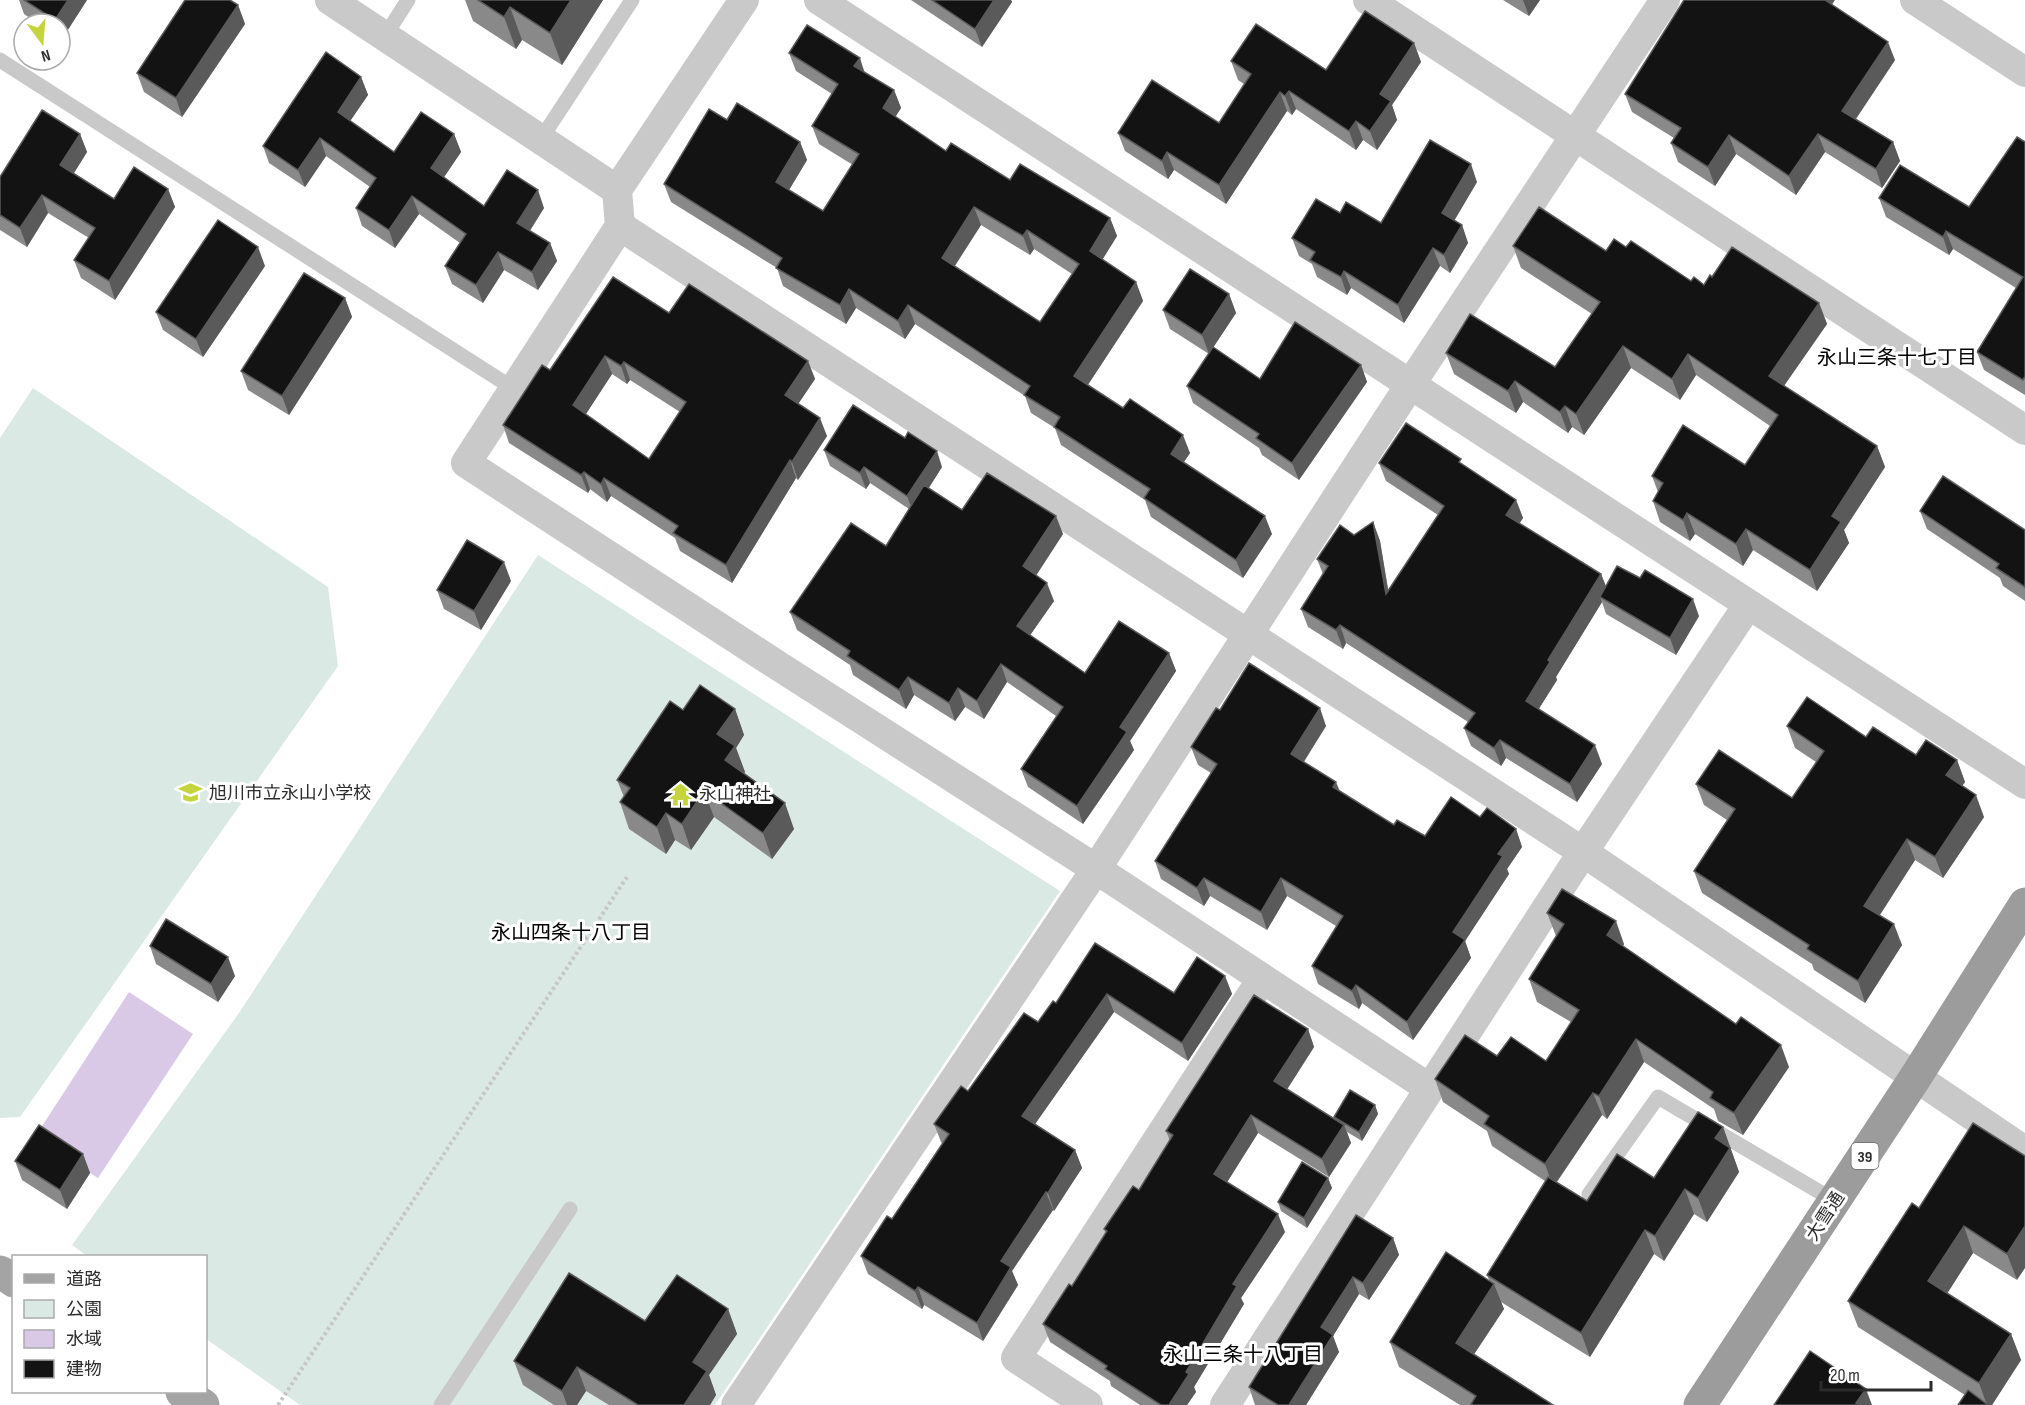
<svg xmlns="http://www.w3.org/2000/svg" width="2025" height="1405" font-family="'Sofia Sans Condensed','Noto Sans JP',sans-serif">
<style>
.green{fill:#dbe9e4}
.water{fill:#dac8e7}
.lines{fill:none;stroke-linecap:round;stroke-linejoin:round}
.path{stroke:#c6c6c6;stroke-width:4;stroke-dasharray:3 3;stroke-linecap:butt}
.service{stroke:#c9c9c9;stroke-width:15}
.minor{stroke:#c9c9c9;stroke-width:30}
.primary{stroke:#a4a4a4;stroke-width:33}
.trunk{stroke:#9c9c9c;stroke-width:33}
.wall{fill:#898989;fill-rule:evenodd}
.shaded-wall{fill:#5a5a5a}
.building{fill:#131313;stroke:#5a5a5a;stroke-width:1.5;fill-rule:evenodd}
.labels{text-anchor:middle;stroke-width:6;stroke-linejoin:round;paint-order:stroke}
.shield{fill:#fff;stroke:#6b6b6b;stroke-width:1.5}
.shield-label{font-size:16px;font-weight:bold;fill:#2c2c2c}
.poi-label{font-size:18px;fill:#2c2c2c;stroke:#fff;text-anchor:start}
.street-label{font-size:18px;fill:#2c2c2c;stroke:#fff}
.neighbourhood-label{font-size:20px;fill:#000;stroke:#fff}
</style>
<rect width="100%" height="100%" fill="#fff"/>
<!-- green -->
<g class="green">
<path d="M33 388 328 587 338 666 20 1117 0 1118V438Z"/>
<path d="M538 555 1060 891 715 1405H300L206 1339V1256H87L72 1245 239 1013Z"/>
</g>
<!-- water -->
<path class="water" d="M129 992 193 1034 98 1178 35 1137Z"/>
<g class="lines">
<!-- path -->
<path class="path" d="M278 1405 627 877"/>
<!-- service -->
<g class="service">
<path d="M385 36 408 0"/>
<path d="M0 60 514 389"/>
<path d="M541 139 632 0"/>
<path d="M1589 1194 1658 1097 1835 1201"/>
<path d="M441 1405 570 1209"/>
</g>
<!-- minor -->
<g class="minor">
<path d="M330 0 617 190"/>
<path d="M744 0 617 190 620 226 466 463 777 665 1096 869 1429 1088"/>
<path d="M819 0 2025 784"/>
<path d="M1368 0 2025 430"/>
<path d="M1915 0 2025 72"/>
<path d="M620 226 1583 852 2025 1151"/>
<path d="M736 1405 1096 869 1410 385 1665 0"/>
<path d="M1088 1405 1016 1358 1262 979"/>
<path d="M1225 1405 1583 852 1748 605"/>
</g>
<!-- primary -->
<g class="primary">
<path d="M0 1272 14 1281"/>
<path d="M182 1392 203 1405"/>
</g>
<!-- trunk -->
<path class="trunk" d="M1700 1405 1915 1078 2025 904"/>
</g>
<!-- wall -->
<g class="wall">
<path d="M19 0H87L62 39 60 38V24H39L24 14Z"/>
<path d="M465 0H603L562 65 522 40 516 49 473 21Z"/>
<path d="M911 0H1011L1012 2 982 47Z"/>
<path d="M1503 0H1540L1529 16Z"/>
<path d="M238 5 245 24 182 117 144 92 137 73Z"/>
<path d="M1832 5 1895 60 1856 119 1893 142 1900 161 1882 188 1825 152 1796 195 1736 154 1715 186 1678 162 1671 143 1674 138 1632 112 1625 94Z"/>
<path d="M1414 43 1421 62 1392 105 1397 120 1377 150 1363 140 1356 150 1296 109 1292 115 1287 111 1226 204 1174 170 1168 179 1125 151 1118 133 1219 123 1244 84 1238 80 1231 61 1326 70Z"/>
<path d="M789 53 864 72 894 90 901 108 895 117 946 151 1010 180 1110 218 1117 236 1102 260 1136 282 1143 301 1088 385 1190 453 1184 462 1272 534 1243 578 1151 517 1145 500 1061 445 1055 428 1031 413 1025 396 915 324 905 339 856 308 846 324 783 286 777 268 671 202 664 184 727 120 800 142 807 160 789 190 823 211 853 165 819 144 812 126 832 94 796 71ZM981 225 1030 255 1034 249 1072 274 1040 322 955 266Z"/>
<path d="M361 77 368 95 350 121 394 152 454 134 461 152 444 177 484 206 544 208 530 231 550 243 557 261 538 290 504 270 483 303 452 284 445 266 460 243 419 214 395 248 362 226 356 208 370 187 326 156 305 187 269 163 263 146Z"/>
<path d="M80 134 87 152 74 173 114 199 168 189 175 207 115 300 81 278 74 260 89 238 48 213 27 247 0 230V177Z"/>
<path d="M2025 142V395L1984 370 1977 352 2016 288 1953 249 1949 255 1886 217 1879 198 1969 207Z"/>
<path d="M1477 182 1454 221 1462 225 1468 243 1450 273 1440 266 1404 323 1351 288 1347 295 1317 277 1312 264 1299 256 1292 238 1340 213 1381 223Z"/>
<path d="M1513 246 1606 251 1626 247 1691 281 1704 285 1712 277 1819 303 1827 324 1784 386 1877 446 1885 467 1844 530 1849 543 1817 591 1753 550 1743 566 1695 534 1690 541 1660 522 1653 501 1658 492 1652 476 1745 465 1770 426 1696 375 1680 400 1631 368 1584 435 1572 427 1568 433 1523 402 1516 413 1454 374 1446 353 1555 367 1592 314 1521 268Z"/>
<path d="M265 266 203 357 163 330 156 312Z"/>
<path d="M1229 294 1236 313 1213 347 1260 379 1361 365 1367 382 1299 480 1262 455 1259 448 1193 403 1187 386 1209 354 1170 329 1163 310Z"/>
<path d="M345 298 352 317 289 415 248 390 241 371Z"/>
<path d="M669 313 808 361 815 379 798 404 827 436 798 480 796 478 732 583 680 551 675 538 611 496 607 502 590 489 588 493 509 443 503 425ZM612 374 627 384 630 380 680 412 649 459 586 414Z"/>
<path d="M824 450 942 467 929 488 962 510 1063 534 1036 575 1054 601 1030 635 1085 673 1169 653 1176 671 1130 741 1134 750 1083 824 1028 787 1021 769 1056 716 1007 682 984 719 965 707 955 721 914 695 906 709 853 675 850 665 797 630 790 612 886 546 909 509 870 483 866 489 830 466Z"/>
<path d="M1379 463 1463 465 1516 500 1523 518 1519 523 1601 574 1606 586 1699 616 1676 655 1606 614 1602 602 1556 677 1557 680 1539 709 1602 764 1577 802 1506 758 1501 766 1471 746 1464 728 1468 722 1346 643 1343 649 1308 627 1301 609 1323 574 1317 559 1373 522 1380 541 1388 590 1438 515 1386 481Z"/>
<path d="M1920 511 2025 530V601L2003 586 2000 578 1927 529Z"/>
<path d="M511 581 481 630 444 609 437 590Z"/>
<path d="M735 709 744 735 736 748 745 772 744 773 794 829 772 859 714 817 691 850 675 840 666 854 629 829 620 802 624 797 617 780 683 710Z"/>
<path d="M1220 710 1326 726 1304 762 1339 790 1394 825 1425 836 1480 817 1516 829 1522 847 1507 869 1509 874 1465 941 1471 958 1413 1040 1362 1003 1359 1009 1318 984 1312 966 1336 926 1287 896 1267 930 1210 896 1204 906 1161 879 1155 861 1211 773 1198 765 1191 747Z"/>
<path d="M1787 726 1866 737 1916 755 1957 760 1965 782 1962 786 1984 817 1943 878 1915 860 1880 915 1902 945 1865 1003 1814 970 1812 964 1702 893 1694 871 1727 820 1704 805 1696 784 1792 798 1816 762 1795 748Z"/>
<path d="M1547 913 1624 944 1623 946 1789 1067 1743 1135 1718 1121 1714 1109 1644 1062 1607 1119 1602 1115 1557 1182 1587 1201 1654 1178 1723 1127 1739 1172 1707 1222 1694 1214 1664 1261 1654 1254 1590 1357 1501 1302 1504 1309 1474 1354 1554 1405H1460L1399 1367 1390 1342 1489 1280 1487 1275 1545 1181 1492 1146 1487 1131 1443 1102 1435 1079 1497 1056 1546 1061 1571 1022 1537 1002 1529 979 1556 936Z"/>
<path d="M1095 943 1174 993 1225 976 1232 994 1188 1061 1114 1012 1035 1124 1075 1150 1082 1168 1054 1211 1053 1210 1012 1271 1018 1285 983 1341 924 1305 922 1309 868 1274 861 1256 892 1219 942 1143 941 1142 934 1124 1038 1022 1056 1003Z"/>
<path d="M150 946 235 976 218 1002 156 964Z"/>
<path d="M1308 1029 1314 1047 1287 1089 1335 1119 1334 1117 1375 1105 1378 1114 1362 1141 1347 1132 1351 1143 1329 1177 1258 1133 1227 1182 1285 1232 1241 1298 1244 1304 1194 1387 1196 1392 1187 1405H1140L1111 1386 1110 1381 1050 1342 1043 1324 1072 1286 1106 1234 1104 1229 1139 1190 1170 1141 1166 1131Z"/>
<path d="M1973 1123 2017 1280 1973 1253 1947 1293 2011 1334 2021 1360 1992 1405H1958L1965 1395 1858 1327 1848 1301 1919 1208Z"/>
<path d="M83 1154 90 1173 67 1209 22 1180 15 1161Z"/>
<path d="M1328 1178 1332 1188 1307 1228 1281 1211 1278 1202Z"/>
<path d="M1356 1215 1393 1238 1399 1255 1369 1300 1359 1294 1333 1336 1339 1352 1306 1405H1255L1249 1387Z"/>
<path d="M728 1309 737 1334 709 1375 716 1395 710 1405H609L586 1391 577 1405H554L523 1385 514 1361 645 1321Z"/>
</g>
<!-- shaded-wall -->
<g class="shaded-wall">
<path d="M68 0H87L62 39 60 35V24H56L55 20Z"/>
<path d="M571 0H603L562 65 550 33Z"/>
<path d="M994 0H1011L1012 2 982 47 975 29Z"/>
<path d="M1523 0H1540L1529 16Z"/>
<path d="M1820 0H1835L1825 15Z"/>
<path d="M238 5 245 24 182 117 176 98Z"/>
<path d="M510 7 522 40 516 49 504 17Z"/>
<path d="M1888 42 1895 60 1849 129 1842 111Z"/>
<path d="M1414 43 1421 62 1392 105 1397 120 1377 150 1370 131 1380 94Z"/>
<path d="M860 58 866 77 854 66Z"/>
<path d="M361 77 368 95 344 130 338 112Z"/>
<path d="M894 90 901 108 889 127 883 108Z"/>
<path d="M1289 91 1296 109 1292 115 1285 96Z"/>
<path d="M1280 92 1287 111 1226 204 1219 185Z"/>
<path d="M1356 121 1363 140 1356 150 1349 131Z"/>
<path d="M80 134 87 152 67 184 60 165Z"/>
<path d="M454 134 461 152 438 186 431 168Z"/>
<path d="M1818 134 1825 152 1796 195 1789 176Z"/>
<path d="M1729 135 1736 154 1715 186 1708 167Z"/>
<path d="M320 138 326 156 305 187 298 170Z"/>
<path d="M800 142 807 160 783 200 776 182Z"/>
<path d="M1893 142 1900 161 1882 188 1876 169Z"/>
<path d="M1167 152 1174 170 1168 179 1162 161Z"/>
<path d="M1471 164 1477 182 1448 231 1442 213Z"/>
<path d="M168 189 175 207 115 300 109 281Z"/>
<path d="M538 190 544 208 523 241 517 223Z"/>
<path d="M42 195 48 213 27 247 20 228Z"/>
<path d="M412 196 419 214 395 248 389 230Z"/>
<path d="M974 207 981 225 948 276 942 258Z"/>
<path d="M1110 218 1117 236 1096 270 1090 251Z"/>
<path d="M1462 225 1468 243 1450 273 1444 255Z"/>
<path d="M1027 230 1034 249 1030 255 1023 236Z"/>
<path d="M1946 231 1953 249 1949 255 1943 237Z"/>
<path d="M550 243 557 261 538 290 532 272Z"/>
<path d="M258 247 265 266 203 357 196 339Z"/>
<path d="M1433 248 1440 266 1404 323 1398 305Z"/>
<path d="M498 252 504 270 483 303 476 285Z"/>
<path d="M1344 271 1351 288 1347 295 1341 277Z"/>
<path d="M1136 282 1143 301 1081 395 1074 376Z"/>
<path d="M849 289 856 308 846 324 840 305Z"/>
<path d="M1229 294 1236 313 1209 354 1202 335Z"/>
<path d="M345 298 352 317 289 415 282 396Z"/>
<path d="M1819 303 1827 324 1776 397 1769 376Z"/>
<path d="M908 305 915 324 905 339 898 321Z"/>
<path d="M1623 346 1631 368 1584 435 1576 414Z"/>
<path d="M1688 354 1696 375 1680 400 1672 379Z"/>
<path d="M605 356 612 374 580 423 573 405Z"/>
<path d="M808 361 815 379 792 413 785 395Z"/>
<path d="M624 362 630 380 627 384 621 366Z"/>
<path d="M1361 365 1367 382 1299 480 1292 463Z"/>
<path d="M1515 381 1523 402 1516 413 1508 391Z"/>
<path d="M1565 406 1572 427 1568 433 1560 412Z"/>
<path d="M820 418 827 436 798 480 792 462Z"/>
<path d="M1183 435 1190 453 1177 472 1171 454Z"/>
<path d="M1877 446 1885 467 1844 530 1849 543 1817 591 1810 570 1832 516Z"/>
<path d="M937 451 942 467 913 512 907 496Z"/>
<path d="M790 460 796 478 732 583 726 565Z"/>
<path d="M864 467 870 483 866 489 860 473Z"/>
<path d="M584 472 590 489 588 493 581 475Z"/>
<path d="M604 478 611 496 607 502 601 484Z"/>
<path d="M1516 500 1523 518 1513 534 1506 515Z"/>
<path d="M1687 513 1695 534 1690 541 1683 520Z"/>
<path d="M1056 516 1063 534 1030 585 1023 566Z"/>
<path d="M1265 516 1272 534 1243 578 1236 560Z"/>
<path d="M1373 522 1380 541 1392 613 1386 594Z"/>
<path d="M1746 529 1753 550 1743 566 1736 544Z"/>
<path d="M504 562 511 581 481 630 474 611Z"/>
<path d="M1601 574 1608 592 1600 597 1602 602 1556 677 1557 680 1532 719 1526 701 1548 660Z"/>
<path d="M1047 583 1054 601 1024 644 1017 626Z"/>
<path d="M1693 599 1699 616 1676 655 1670 638Z"/>
<path d="M1340 625 1346 643 1343 649 1336 630Z"/>
<path d="M1169 653 1176 671 1130 741 1134 750 1083 824 1077 806 1120 727Z"/>
<path d="M1001 664 1007 682 984 719 977 701Z"/>
<path d="M908 677 914 695 906 709 899 690Z"/>
<path d="M958 688 965 707 955 721 949 703Z"/>
<path d="M1320 708 1326 726 1297 772 1291 754Z"/>
<path d="M735 709 744 735 736 748 745 772 735 786 717 734Z"/>
<path d="M1500 740 1506 758 1501 766 1494 748Z"/>
<path d="M1595 745 1602 764 1577 802 1570 784Z"/>
<path d="M1957 760 1965 782 1954 797 1946 775Z"/>
<path d="M1336 782 1343 799 1333 787Z"/>
<path d="M704 791 714 817 691 850 682 824Z"/>
<path d="M1976 795 1984 817 1943 878 1935 857Z"/>
<path d="M785 803 794 829 772 859 763 833Z"/>
<path d="M666 813 675 840 666 854 657 827Z"/>
<path d="M1516 829 1522 847 1507 869 1509 874 1465 941 1471 958 1413 1040 1407 1022 1453 932 1498 854Z"/>
<path d="M1907 839 1915 860 1872 927 1864 906Z"/>
<path d="M1204 878 1210 896 1204 906 1197 888Z"/>
<path d="M1281 878 1287 896 1267 930 1261 912Z"/>
<path d="M1616 921 1624 944 1616 958 1607 935Z"/>
<path d="M1894 924 1902 945 1865 1003 1858 981Z"/>
<path d="M228 957 235 976 218 1002 211 984Z"/>
<path d="M1225 976 1232 994 1188 1061 1182 1043Z"/>
<path d="M1356 985 1362 1003 1359 1009 1352 991Z"/>
<path d="M1107 994 1114 1012 1028 1134 1022 1116Z"/>
<path d="M1308 1029 1314 1047 1281 1099 1274 1081Z"/>
<path d="M1636 1039 1644 1062 1607 1119 1599 1096Z"/>
<path d="M1781 1045 1789 1067 1743 1135 1734 1113Z"/>
<path d="M1593 1093 1602 1115 1553 1187 1545 1164Z"/>
<path d="M1375 1105 1378 1114 1362 1141 1359 1132Z"/>
<path d="M1251 1115 1258 1133 1221 1192 1214 1174Z"/>
<path d="M1344 1125 1351 1143 1329 1177 1322 1159Z"/>
<path d="M1723 1127 1739 1172 1707 1222 1698 1198 1715 1138Z"/>
<path d="M1075 1150 1082 1168 1054 1211 1048 1193Z"/>
<path d="M83 1154 90 1173 67 1209 60 1190Z"/>
<path d="M1328 1178 1332 1188 1307 1228 1304 1218Z"/>
<path d="M1685 1189 1694 1214 1664 1261 1655 1236Z"/>
<path d="M1046 1192 1053 1210 1012 1271 1018 1285 983 1341 977 1323 1001 1261Z"/>
<path d="M1278 1214 1285 1232 1241 1298 1244 1304 1194 1387 1196 1392 1187 1405H1169L1233 1284Z"/>
<path d="M1964 1226 1973 1253 1938 1308 1928 1281Z"/>
<path d="M2025 1226V1268L2017 1280 2007 1254Z"/>
<path d="M1645 1230 1654 1254 1590 1357 1581 1333Z"/>
<path d="M1393 1238 1399 1255 1369 1300 1363 1283Z"/>
<path d="M1353 1277 1359 1294 1333 1336 1339 1352 1306 1405H1289L1321 1327Z"/>
<path d="M1494 1284 1504 1309 1465 1368 1456 1343Z"/>
<path d="M918 1287 924 1305 922 1309 915 1291Z"/>
<path d="M728 1309 737 1334 709 1375 716 1395 710 1405H684L693 1362Z"/>
<path d="M2011 1334 2021 1360 1992 1405H1987L1979 1383Z"/>
<path d="M577 1367 586 1391 577 1405H567L562 1391Z"/>
<path d="M1866 1389 1872 1405H1857L1856 1403Z"/>
</g>
<!-- building -->
<g class="building">
<path d="M24 0H68L55 20Z"/>
<path d="M185 0H230L238 5 176 98 137 73Z"/>
<path d="M478 0H571L550 33 510 7 504 17Z"/>
<path d="M932 0H994L975 29Z"/>
<path d="M1684 0H1825L1888 42 1842 111 1893 142 1876 169 1818 134 1789 176 1729 135 1708 167 1671 143 1681 128 1625 94Z"/>
<path d="M1365 11 1414 43 1380 94 1391 101 1370 131 1356 121 1349 131 1289 91 1285 96 1280 92 1219 185 1167 152 1162 161 1118 133 1152 80 1219 123 1251 74 1231 61 1256 24 1326 70Z"/>
<path d="M807 25 860 58 854 66 894 90 883 108 946 151 951 143 1010 180 1020 164 1110 218 1090 251 1136 282 1074 376 1123 408 1130 399 1183 435 1171 454 1265 516 1236 560 1144 498 1150 489 1054 427 1060 417 1024 395 1030 386 908 305 898 321 849 289 840 305 776 268 782 258 664 184 709 109 727 120 737 103 800 142 776 182 823 211 859 154 812 126 838 84 789 53ZM974 207 1023 236 1027 230 1079 264 1040 322 942 258Z"/>
<path d="M326 52 361 77 338 112 394 152 421 112 454 134 431 168 484 206 507 170 538 190 517 223 550 243 532 272 498 252 476 285 445 266 466 234 412 196 389 230 356 208 376 178 320 138 298 170 263 146Z"/>
<path d="M42 110 80 134 60 165 114 199 134 167 168 189 109 281 74 260 95 228 42 195 20 228 0 215V177Z"/>
<path d="M2017 137 2025 142V376L2023 380 1977 352 2023 277 1946 231 1943 237 1879 198 1900 165 1969 207Z"/>
<path d="M1430 140 1471 164 1442 213 1462 225 1444 255 1433 248 1398 305 1344 271 1341 277 1310 260 1315 252 1292 238 1316 199 1340 213 1346 202 1381 223Z"/>
<path d="M1539 207 1606 251 1614 239 1626 247 1631 241 1691 281 1694 277 1704 285 1710 275 1712 277 1732 247 1819 303 1769 376 1877 446 1832 516 1841 522 1810 570 1746 529 1736 544 1687 513 1683 520 1653 501 1663 483 1652 476 1683 425 1745 465 1778 415 1688 354 1672 379 1623 346 1576 414 1565 406 1560 412 1515 381 1508 391 1446 353 1470 314 1555 367 1600 302 1513 246Z"/>
<path d="M218 220 258 247 196 339 156 312Z"/>
<path d="M1190 269 1229 294 1202 335 1163 310Z"/>
<path d="M304 273 345 298 282 396 241 371Z"/>
<path d="M613 277 669 313 689 284 808 361 785 395 820 418 792 462 790 460 726 565 673 533 678 526 604 478 601 484 584 472 581 475 503 425 542 365 550 370ZM605 356 621 366 624 362 686 402 649 459 573 405Z"/>
<path d="M1295 322 1361 365 1292 463 1256 438 1259 434 1187 386 1213 347 1260 379Z"/>
<path d="M853 405 905 438 908 432 937 451 907 496 864 467 860 473 824 450Z"/>
<path d="M1406 423 1461 459 1459 462 1516 500 1506 515 1601 574 1548 660 1550 662 1526 701 1595 745 1570 784 1500 740 1494 748 1464 728 1475 713 1340 625 1336 630 1301 609 1328 566 1317 559 1340 525 1354 535 1373 522 1386 594 1444 506 1379 463Z"/>
<path d="M987 473 1056 516 1023 566 1047 583 1017 626 1085 673 1119 621 1169 653 1120 727 1127 732 1077 806 1021 769 1063 707 1001 664 977 701 958 688 949 703 908 677 899 690 847 656 850 651 790 612 851 523 886 546 924 485 962 510Z"/>
<path d="M1943 476 2025 530V587L1996 568 1999 564 1920 511Z"/>
<path d="M467 540 504 562 474 611 437 590Z"/>
<path d="M1617 566 1640 578 1645 570 1693 599 1670 638 1600 597Z"/>
<path d="M1249 663 1320 708 1291 754 1336 782 1333 787 1394 825 1397 820 1425 836 1451 797 1480 817 1487 808 1516 829 1498 854 1503 856 1453 932 1465 940 1407 1022 1356 985 1352 991 1312 966 1343 916 1281 878 1261 912 1204 878 1197 888 1155 861 1217 764 1191 747 1216 708 1220 710Z"/>
<path d="M700 685 735 709 717 734 735 746 725 760 785 803 763 833 704 791 682 824 666 813 657 827 620 802 630 788 617 780 670 701 683 710Z"/>
<path d="M1807 697 1866 737 1873 727 1916 755 1926 740 1957 760 1946 775 1976 795 1935 857 1907 839 1864 906 1894 924 1858 981 1807 949 1809 945 1694 871 1735 809 1696 784 1719 750 1792 798 1824 751 1787 726Z"/>
<path d="M1562 889 1616 921 1607 935 1736 1024 1741 1017 1781 1045 1734 1113 1710 1098 1713 1092 1636 1039 1599 1096 1593 1093 1545 1164 1484 1124 1489 1116 1435 1079 1465 1035 1497 1056 1511 1037 1546 1061 1579 1010 1529 979 1564 924 1547 913Z"/>
<path d="M166 919 228 957 211 984 150 946Z"/>
<path d="M1095 943 1174 993 1197 957 1225 976 1182 1043 1107 994 1022 1116 1075 1150 1048 1193 1046 1192 1001 1261 1011 1267 977 1323 918 1287 915 1291 861 1256 887 1216 892 1219 949 1134 934 1124 961 1086 968 1091 1024 1013 1038 1022 1053 1001 1056 1003Z"/>
<path d="M1254 995 1308 1029 1274 1081 1344 1125 1322 1159 1251 1115 1214 1174 1278 1214 1233 1284 1237 1286 1186 1372 1189 1374 1169 1405H1161L1105 1369 1107 1366 1043 1324 1069 1284 1072 1286 1107 1231 1104 1229 1133 1186 1139 1190 1173 1135 1166 1131Z"/>
<path d="M1350 1090 1375 1105 1359 1132 1334 1117Z"/>
<path d="M1698 1112 1723 1127 1715 1138 1730 1148 1698 1198 1685 1189 1655 1236 1645 1230 1581 1333 1487 1275 1548 1177 1587 1201 1617 1154 1654 1178Z"/>
<path d="M1973 1123 2025 1156V1226L2007 1254 1964 1226 1928 1281 2011 1334 1979 1383 1848 1301 1912 1203 1919 1208Z"/>
<path d="M39 1125 83 1154 60 1190 15 1161Z"/>
<path d="M1302 1162 1328 1178 1304 1218 1278 1202Z"/>
<path d="M1356 1215 1393 1238 1363 1283 1353 1277 1321 1327 1333 1335 1289 1405H1278L1249 1387Z"/>
<path d="M1446 1252 1494 1284 1456 1343 1553 1405H1473L1471 1404 1476 1396 1390 1342Z"/>
<path d="M569 1273 645 1321 677 1275 728 1309 693 1362 707 1371 684 1405H638L577 1367 562 1391 514 1361Z"/>
<path d="M1810 1351 1866 1389 1856 1403 1860 1405H1774Z"/>
<path d="M1968 1390 1988 1405H1958Z"/>
</g>
<!-- icons -->
<defs>
<symbol id="school-bare" viewBox="-9 -9 18 18"><path d="M0-5L7-2L0 1L-7-2ZM-4 1L0 2.5L4 1V4Q0 6-4 4Z" fill="#c5d43d" stroke="#fff" stroke-width="2.5" paint-order="stroke"/></symbol>
<symbol id="temple-bare" viewBox="-9 -9 18 18"><path d="M0-6L5-2H3V0L6.5 2.5H4V6H1.5V3h-3V6H-4V2.5H-6.5L-3 0V-2H-5Z" fill="#c5d43d" stroke="#fff" stroke-width="2.5" paint-order="stroke"/></symbol>
</defs>
<g fill-rule="evenodd">
<use href="#school-bare" x="174" y="776" width="33" height="33"/>
<use href="#temple-bare" x="664" y="778" width="33" height="33"/>
</g>
<g class="labels">
<!-- shield labels -->
<rect class="shield" x="1851.5" y="1143" width="27" height="26" rx="4.5"/>
<g class="shield-label">
<text x="1865" y="1162">39</text>
</g>
<!-- poi labels -->
<g class="poi-label">
<text x="209" y="799">旭川市立永山小学校</text>
<text x="699" y="800">永山神社</text>
</g>
<!-- street labels -->
<g class="street-label">
<text transform="translate(1825 1216) rotate(-57)" y="6">大雪通</text>
</g>
<!-- neighbourhood labels -->
<g class="neighbourhood-label">
<text x="1897" y="364">永山三条十七丁目</text>
<text x="571" y="939">永山四条十八丁目</text>
<text x="1243" y="1361">永山三条十八丁目</text>
</g>
</g>
<!-- legend -->
<rect x="12" y="1255" width="195" height="138" fill="#ffffff" stroke="#ababab" stroke-width="1.5"/>
<rect x="24" y="1274" width="30" height="9" fill="#a4a4a4" stroke="#ababab" stroke-width="1.5"/>
<text x="66" y="1285" font-size="18" fill="#2c2c2c">道路</text>
<rect x="24" y="1300" width="30" height="18" fill="#dbe9e4" stroke="#ababab" stroke-width="1.5"/>
<text x="66" y="1315" font-size="18" fill="#2c2c2c">公園</text>
<rect x="24" y="1330" width="30" height="18" fill="#dac8e7" stroke="#ababab" stroke-width="1.5"/>
<text x="66" y="1345" font-size="18" fill="#2c2c2c">水域</text>
<rect x="24" y="1360" width="30" height="18" fill="#131313" stroke="#ababab" stroke-width="1.5"/>
<text x="66" y="1375" font-size="18" fill="#2c2c2c">建物</text>
<!-- north arrow -->
<g transform="translate(42 42) rotate(164)"><circle r="28" fill="#ffffff" stroke="#ababab" stroke-width="1.5"/>
<path d="M0-4.5L10 22L0 15L-10 22Z" fill="#c5d43d"/>
<text y="-9" font-size="16" font-weight="bold" text-anchor="middle" fill="#2c2c2c">N</text>
</g>
<!-- scale -->
<path d="M1821 1381v9h110v-9" fill="none" stroke="#2c2c2c" stroke-width="3"/>
<text x="1830" y="1381" font-size="18" fill="#2c2c2c" stroke="#ffffff" stroke-width="4.5" paint-order="stroke">20 m</text>
</svg>
